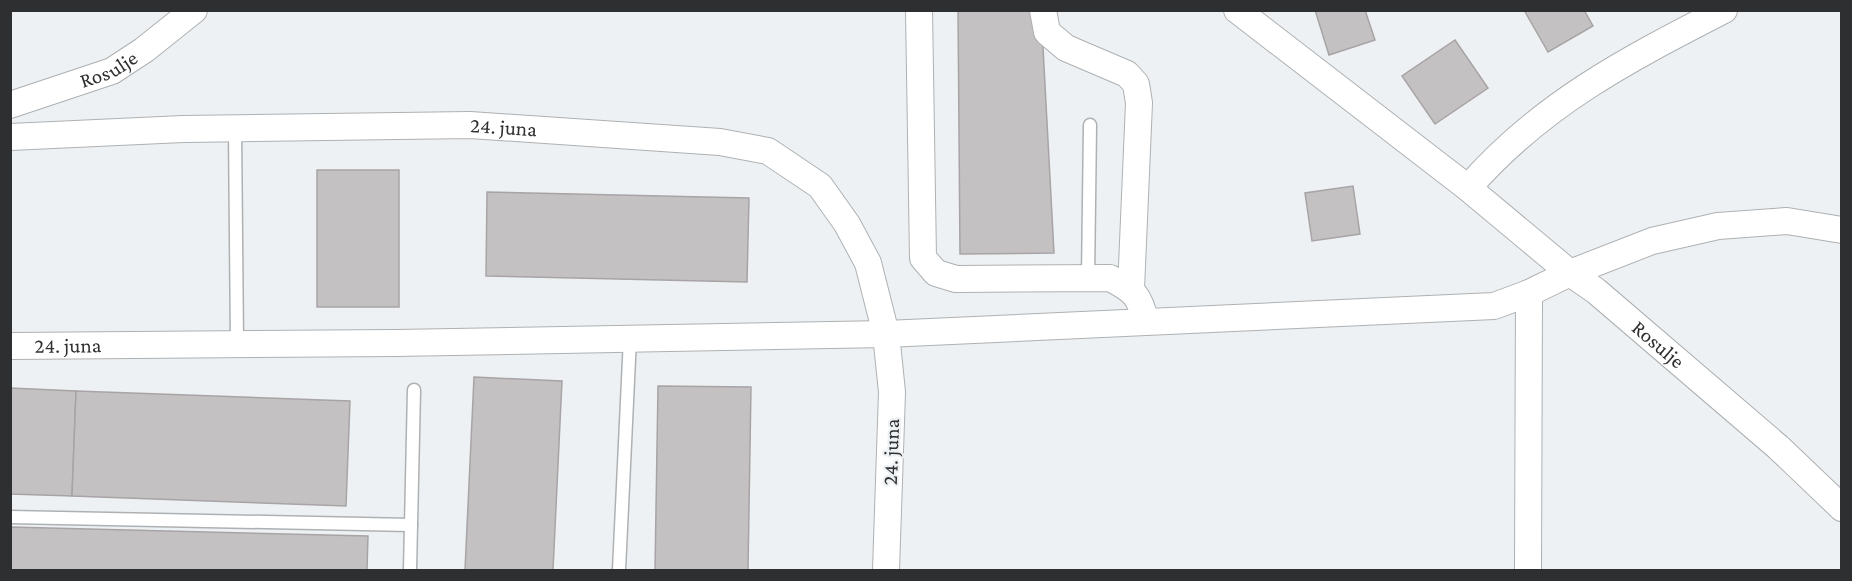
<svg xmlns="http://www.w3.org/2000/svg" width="1852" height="581" font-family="'Crimson Pro',serif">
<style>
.building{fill:#c4c1c2;stroke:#a8a4a6;stroke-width:1.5}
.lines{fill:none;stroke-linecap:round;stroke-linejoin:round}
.service-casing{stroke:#aeb1b3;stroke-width:15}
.minor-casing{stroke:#aeb1b3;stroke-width:28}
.service{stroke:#fff;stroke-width:12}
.minor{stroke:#fff;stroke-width:26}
.labels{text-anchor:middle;stroke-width:4.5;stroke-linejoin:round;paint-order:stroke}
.street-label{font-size:21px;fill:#2e2f30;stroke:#eef1f3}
</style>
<rect width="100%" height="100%" fill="#eef1f3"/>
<!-- building -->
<g class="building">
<path d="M958 10H1041L1054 253 960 254Z"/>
<path d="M1315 10H1365L1375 40 1329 55Z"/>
<path d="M1524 10H1584L1593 26 1548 52Z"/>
<path d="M1455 40 1488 88 1435 124 1402 76Z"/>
<rect x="317" y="170" width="82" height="137"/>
<path d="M1353 186 1360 234 1312 241 1305 193Z"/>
<path d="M487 192 749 198 747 282 486 276Z"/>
<path d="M474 377 562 381 553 570H465Z"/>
<path d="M658 386 751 387 748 570H655Z"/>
<path d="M10 388 76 391 72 496 10 494Z"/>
<path d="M76 391 350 401 346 506 72 496Z"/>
<path d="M10 527 368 536 367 570H10Z"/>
</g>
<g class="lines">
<defs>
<g id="service">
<path d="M235 129 237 344"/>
<path d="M1088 279 1090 125"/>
<path d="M10 517 411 525"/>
<path d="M410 570 414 390"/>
<path d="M619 570 630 338"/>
</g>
<g id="minor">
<path d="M919 10 923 258 936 273 956 279 1110 278C1135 291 1139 295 1146 322"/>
<path d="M1043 10 1047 32 1066 48 1127 74 1136 84 1139 103 1131 289"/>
<path id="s1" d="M1237 10 1468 188 1570 273 1596 291 1778 447 1842 508"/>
<path id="s2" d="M10 105 112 71 144 50 194 10"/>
<path id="s3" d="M10 137 183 129 470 125 720 142 768 151 820 186 847 224 868 263 886 334 1494 306 1529 293 1570 273 1652 241 1718 226 1787 221 1842 230"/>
<path d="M1468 188C1541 104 1627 60 1724 10"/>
<path id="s4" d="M10 346 396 343 886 334 892 392 886 570"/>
<path d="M1528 570 1529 293"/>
</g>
</defs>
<!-- service casing -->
<use href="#service" class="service-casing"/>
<!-- minor casing -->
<use href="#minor" class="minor-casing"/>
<!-- service -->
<use href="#service" class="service"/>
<!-- minor -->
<use href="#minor" class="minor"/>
</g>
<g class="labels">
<!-- street labels -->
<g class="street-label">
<text dy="7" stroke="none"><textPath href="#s2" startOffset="105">Rosulje</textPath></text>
<text dy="7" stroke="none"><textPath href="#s3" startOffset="494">24. juna</textPath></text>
<text dy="7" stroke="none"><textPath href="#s1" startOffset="538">Rosulje</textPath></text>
<text dy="7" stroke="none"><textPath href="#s4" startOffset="58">24. juna</textPath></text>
<text transform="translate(891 452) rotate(-88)" y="7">24. juna</text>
</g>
</g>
<!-- border -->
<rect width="1852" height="581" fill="none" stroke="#2e2f30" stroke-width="24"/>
</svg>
